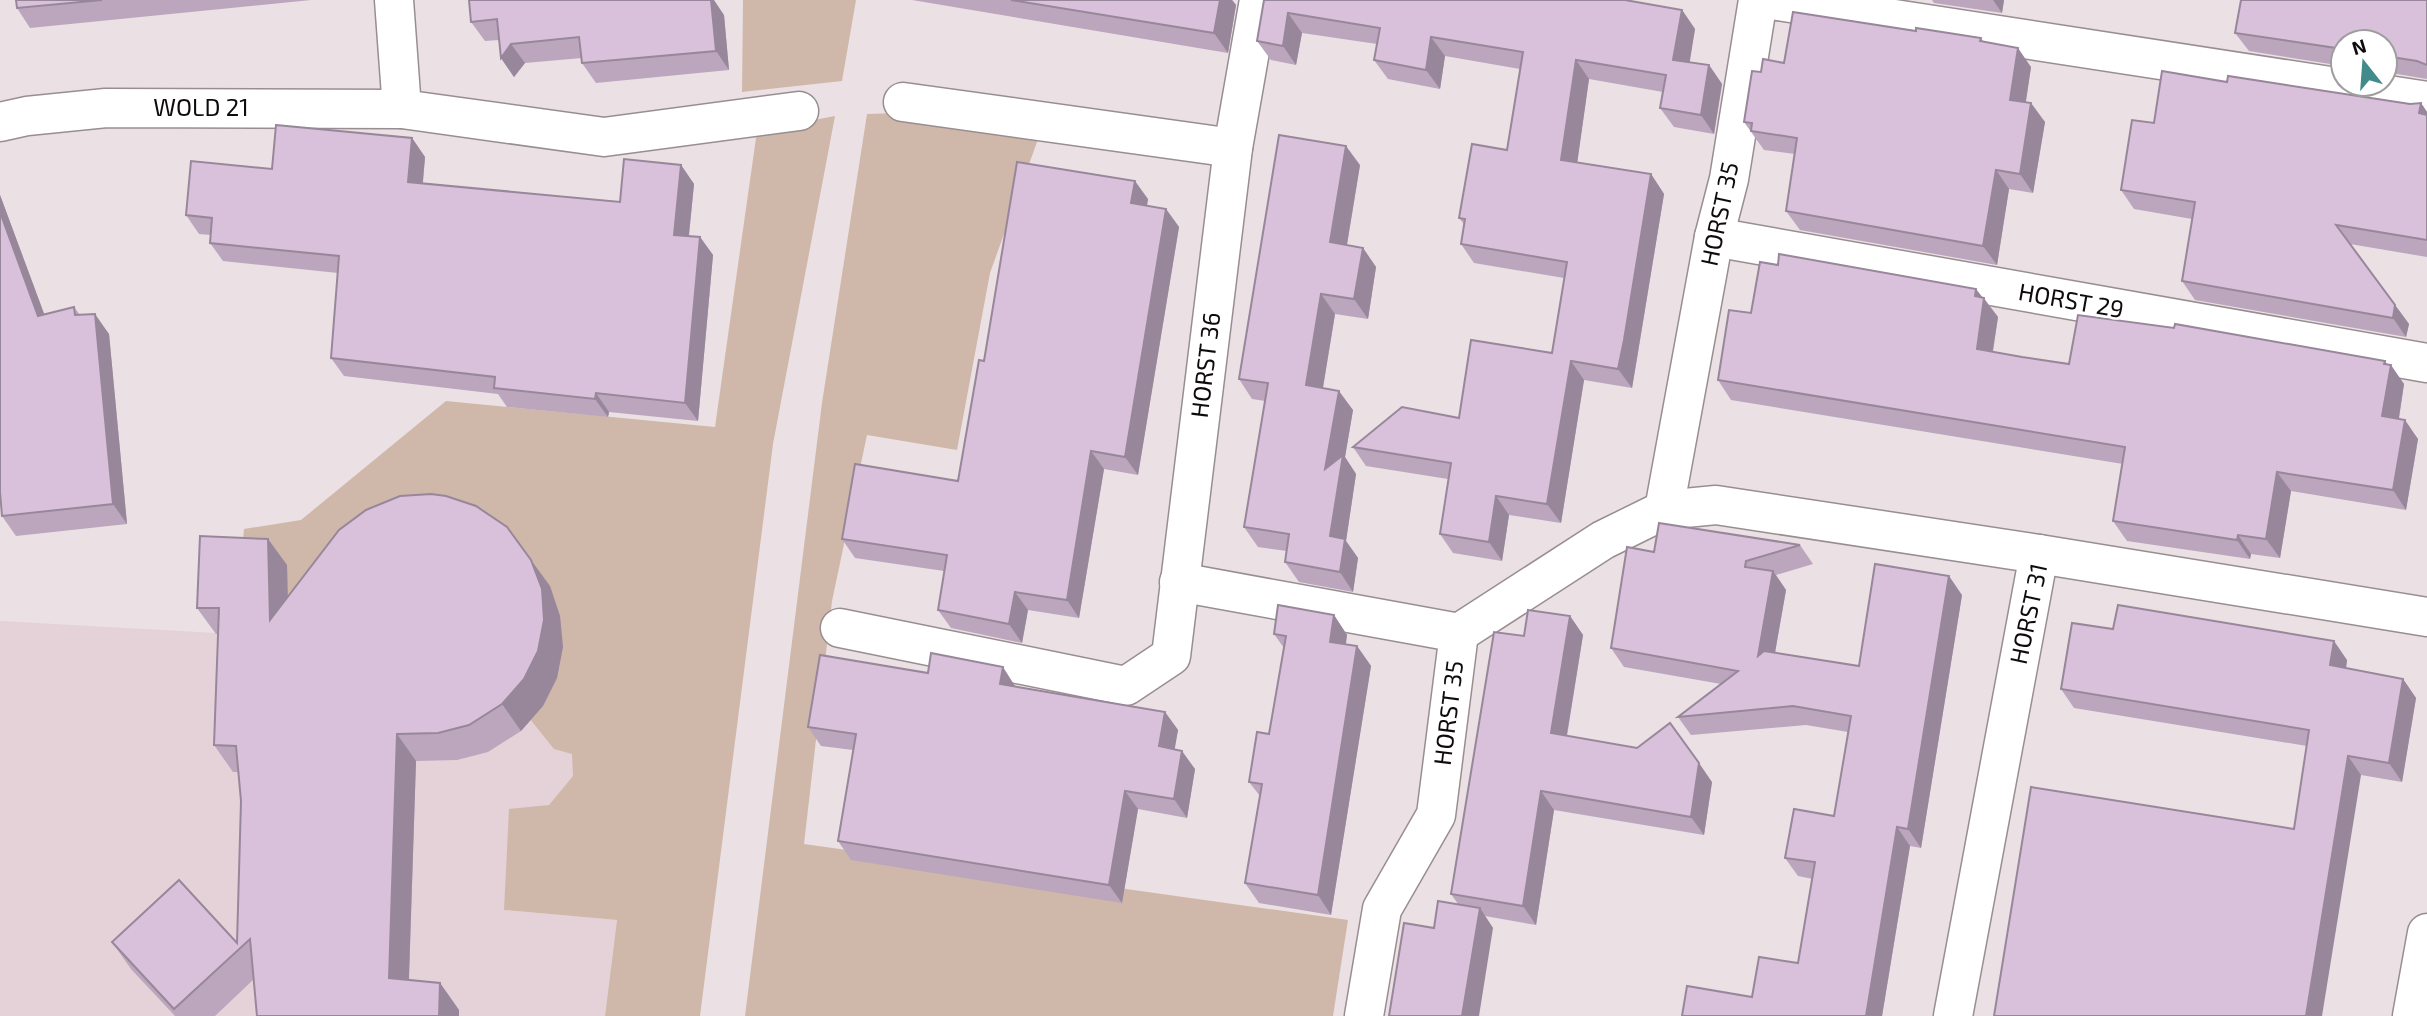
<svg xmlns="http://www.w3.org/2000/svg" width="2427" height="1016" font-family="'Exo 2',sans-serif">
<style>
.built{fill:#e5d1d8}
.green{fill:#cfb8a9}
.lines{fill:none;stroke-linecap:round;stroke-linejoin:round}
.minor-casing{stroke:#988e91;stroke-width:41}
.minor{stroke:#fff;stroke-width:38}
.wall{fill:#bba6bd}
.shaded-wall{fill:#98879a}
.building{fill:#d9c1dc;stroke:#98879a;stroke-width:2}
.labels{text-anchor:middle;stroke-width:5;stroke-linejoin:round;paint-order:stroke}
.street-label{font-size:24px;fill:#0f0b0c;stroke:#fff}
</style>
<rect width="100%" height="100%" fill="#ebe0e4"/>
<!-- built -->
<path class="built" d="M346 568 573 754V776L549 805 529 809 504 910 617 920 605 1016H0V621L234 634Z"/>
<!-- green -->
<g class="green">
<path d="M743 0H856L842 81 742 92Z"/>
<path d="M961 111 1042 128 990 273 957 450 867 435 832 601 804 844 1348 920 1333 1016H745L822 403 867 114Z"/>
<path d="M835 116 773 444 700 1016H605L617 920 504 910 509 809 549 805 573 776 572 754 554 749 530 719 234 634 244 529 301 520 446 401 715 427 757 131Z"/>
</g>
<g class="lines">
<defs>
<g id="minor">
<path d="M394 0 402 109"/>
<path d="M1771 0 2427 101"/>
<path d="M903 102 1233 148"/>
<path d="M0 122 27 116 106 108 402 109 604 137 799 111"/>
<path d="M1714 237 2427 363"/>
<path d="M1664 510 1716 505 2039 554"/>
<path d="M1179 582 1459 633"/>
<path d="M840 628 1126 686 1171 656 1233 148 1259 0"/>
<path d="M1364 1016 1382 909 1436 815 1459 633 1603 540 1664 510 1714 237 1729 179 1758 0"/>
<path d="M1953 1016 2039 554 2427 617"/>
<path d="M2412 1016 2427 933"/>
</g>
</defs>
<!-- minor casing -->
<use href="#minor" class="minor-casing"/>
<!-- minor -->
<use href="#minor" class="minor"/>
</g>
<!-- wall -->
<g class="wall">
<path d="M16 0H311L30 28 17 8Z"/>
<path d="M469 0 724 15 729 70 596 83 582 63V58L525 63 514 77 501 58 499 40 485 41 471 22Z"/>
<path d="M912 0H1232L1236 5 1228 53Z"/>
<path d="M1264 0 1682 10 1695 29 1689 62 1709 65 1722 84 1714 134 1674 127 1660 108 1663 92 1589 79 1577 162 1651 174 1664 194 1637 359 1632 388 1584 380 1561 523 1509 515 1502 561 1453 553 1440 534 1448 479 1366 466 1353 447 1459 418 1552 353 1564 278 1474 263 1461 244 1464 224 1459 218 1507 150 1520 69 1445 56 1440 89 1388 79 1374 60 1377 44 1302 33 1296 65 1271 60 1257 41Z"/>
<path d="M1932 0H2004L2002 13 1934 3Z"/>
<path d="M2427 0V79L2385 72V42H2343V66L2249 51 2235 33Z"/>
<path d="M1916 31 1981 38 1984 42 2031 67 2026 102 2045 122 2033 193 2009 189 1997 265 1800 230 1786 211 1795 154 1764 150 1744 122 1761 72 1784 63Z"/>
<path d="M2227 82 2410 104 2421 103 2427 112V257L2350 244 2409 324 2406 337 2195 300 2182 281 2192 219 2134 209 2121 190Z"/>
<path d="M412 138 425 157 423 183 620 202 681 165 694 184 689 236 700 237 713 255 698 421 609 412 608 417 507 407 498 394 344 376 331 358 338 273 223 261 210 243 211 235 199 234 186 215 272 169Z"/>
<path d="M1360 165 1347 245 1363 248 1376 267 1368 319 1335 314 1323 388 1353 410 1345 457 1356 474 1346 541 1358 558 1353 592 1299 582 1285 562 1287 551 1258 547 1244 527 1265 401 1252 399 1239 379Z"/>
<path d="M0 195 44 314 74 307 80 315 109 334 127 524 16 536 2 516 0 492Z"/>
<path d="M1148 199 1147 206 1166 209 1179 227 1138 475 1104 469 1079 618 1028 610 1022 643 951 628 938 610 944 571 855 558 842 539 958 481 984 361Z"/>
<path d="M1984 298 1998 317 1993 352 2022 357 2069 364H2387L2404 384 2399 419 2418 439 2406 510 2291 491 2280 558 2251 554 2250 559 2127 541 2113 521 2123 464 1731 400 1718 380 1751 313Z"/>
<path d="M268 539 287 565 288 597 550 586 560 616 563 647 557 678 543 706 521 731 488 752 457 760 416 761 409 980 440 983 459 1010 254 979 215 1016H175L131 969 112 942 237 943 241 801 238 772H233L214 745 218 634H216L197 608Z"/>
<path d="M1800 545 1813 564 1776 575 1786 590 1775 653 1859 666 1962 595 1921 848 1910 846 1882 1016H1682L1752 997 1798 963 1813 879 1798 876 1785 858 1834 816 1848 732 1806 725 1691 735 1678 717 1721 684 1624 667 1611 648 1654 552Z"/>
<path d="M1334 615 1347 635 1346 644 1357 646 1371 666 1331 915 1259 903 1245 883 1260 796 1249 782 1269 734 1284 648 1274 634Z"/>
<path d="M1570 616 1583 635 1567 736 1712 782 1704 835 1554 810 1536 925 1485 916 1493 928H1434L1458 904 1451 894 1524 636Z"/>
<path d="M2113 629 2347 660 2346 668 2403 679 2416 698 2402 782 2361 775 2294 829 2307 746 2074 708 2061 689Z"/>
<path d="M928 673 1015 686 1165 712 1178 730 1174 749 1195 769 1187 818 1138 809 1122 903 851 860 838 841 853 750 821 746 808 727Z"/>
</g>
<!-- shaded-wall -->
<g class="shaded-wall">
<path d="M711 0H714L724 15 729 70 716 51Z"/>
<path d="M1220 0H1232L1236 5 1228 53 1214 33Z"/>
<path d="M1993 0H2004L2002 13Z"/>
<path d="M1682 10 1695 29 1687 79 1673 60Z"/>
<path d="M1288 13 1302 33 1296 65 1283 46Z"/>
<path d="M1431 37 1445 56 1440 89 1426 70Z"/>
<path d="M511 44 525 63 514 77 501 58Z"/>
<path d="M2018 48 2031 67 2023 119 2010 100Z"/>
<path d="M1576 60 1589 79 1575 179 1561 160Z"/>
<path d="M1709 65 1722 84 1714 134 1701 115Z"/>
<path d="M2031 103 2045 122 2033 193 2020 174Z"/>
<path d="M2421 103 2427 112V125L2419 113Z"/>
<path d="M412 138 425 157 421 200 408 182Z"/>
<path d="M1346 146 1360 165 1344 262 1330 242Z"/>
<path d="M681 165 694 184 687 253 674 235Z"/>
<path d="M1996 170 2009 189 1997 265 1983 246Z"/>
<path d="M1651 174 1664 194 1632 388 1618 369Z"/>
<path d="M1135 181 1148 199 1144 222 1131 203Z"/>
<path d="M0 195 52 335 38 316 0 212Z"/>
<path d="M1166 209 1179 227 1138 475 1125 457Z"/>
<path d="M700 237 713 255 698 421 685 403Z"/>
<path d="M1363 248 1376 267 1368 319 1354 299Z"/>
<path d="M1976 289 1998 317 1990 368 1977 349 1975 296Z"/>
<path d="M1321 294 1335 314 1320 405 1306 385Z"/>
<path d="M2395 305 2409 324 2406 337 2393 318Z"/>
<path d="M95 314 109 334 127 524 113 504Z"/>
<path d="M1571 361 1584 380 1561 523 1547 504Z"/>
<path d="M2385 361 2390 369 2391 365 2404 384 2396 436 2382 416Z"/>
<path d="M1339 391 1353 410 1345 457 1356 474 1346 541 1358 558 1353 592 1340 572 1330 536 1325 469Z"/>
<path d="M596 393 609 412 608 417 595 399Z"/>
<path d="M2405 420 2418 439 2406 510 2393 490Z"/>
<path d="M1091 451 1104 469 1079 618 1067 600Z"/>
<path d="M2277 472 2291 491 2280 558 2266 539Z"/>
<path d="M1496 496 1509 515 1502 561 1489 542Z"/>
<path d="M2238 535 2251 554 2250 559 2237 540Z"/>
<path d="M268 539 287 565 289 647 270 620Z"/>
<path d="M531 560 550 586 560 616 563 647 557 678 543 706 521 731 502 704Z"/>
<path d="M1773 571 1786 590 1771 675 1758 656Z"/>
<path d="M1949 576 1962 595 1921 848 1908 829Z"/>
<path d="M1015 592 1028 610 1022 643 1009 624Z"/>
<path d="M1334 615 1347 635 1343 661 1330 642Z"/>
<path d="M1570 616 1583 635 1564 752 1551 733Z"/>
<path d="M2334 641 2347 660 2344 684 2330 665Z"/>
<path d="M1357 646 1371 666 1331 915 1318 895Z"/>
<path d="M1003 667 1015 686 1013 703 1000 684Z"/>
<path d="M2403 679 2416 698 2402 782 2389 763Z"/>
<path d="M1165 712 1178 730 1172 765 1159 746Z"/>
<path d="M397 734 416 761 408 1005 389 978Z"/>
<path d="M1182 751 1195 769 1187 818 1174 799Z"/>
<path d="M2348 756 2361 775 2322 1016H2306Z"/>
<path d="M1699 763 1712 782 1704 835 1691 817Z"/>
<path d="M1125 791 1138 809 1122 903 1109 885Z"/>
<path d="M1541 791 1554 810 1536 925 1523 906Z"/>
<path d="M1897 827 1910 846 1882 1016H1866Z"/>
<path d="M1480 908 1493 928 1479 1016H1462Z"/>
<path d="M440 983 459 1010V1016H439Z"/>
</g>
<!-- building -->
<g class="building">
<path d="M16 0H102L17 8Z"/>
<path d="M469 0H711L716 51 582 63 579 37 511 44 501 58 497 19 471 22Z"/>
<path d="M1011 0H1220L1214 33Z"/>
<path d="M1264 0H1625L1682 10 1673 60 1709 65 1701 115 1660 108 1666 75 1576 60 1561 160 1651 174 1624 340 1618 369 1571 361 1547 504 1496 496 1489 542 1440 534 1451 463 1353 447 1402 407 1459 418 1471 340 1552 353 1567 262 1461 244 1465 219 1459 218 1472 144 1507 150 1523 52 1431 37 1426 70 1374 60 1380 28 1288 13 1283 46 1257 41Z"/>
<path d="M2241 0H2427V65L2417 61 2385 56V42H2343V49L2235 33Z"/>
<path d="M1793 12 1916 31V28L1981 38 1980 41 2018 48 2010 100 2031 103 2020 174 1996 170 1983 246 1786 211 1797 138 1751 131 1752 123 1744 122 1752 71 1761 72 1763 59 1784 63Z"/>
<path d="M2162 71 2227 82 2228 76 2410 104 2421 103 2419 113 2427 115V240L2336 225 2395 305 2393 318 2182 281 2195 202 2121 190 2132 120 2154 123Z"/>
<path d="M276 125 412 138 408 182 620 202 624 159 681 165 674 235 700 237 685 403 596 393 595 399 494 388 495 377 331 358 339 256 210 243 212 218 186 215 191 161 272 169Z"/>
<path d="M1279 135 1346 146 1330 242 1363 248 1354 299 1321 294 1306 385 1339 391 1325 469 1343 455 1330 536 1345 539 1340 572 1285 562 1289 534 1244 527 1268 383 1239 379Z"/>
<path d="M1017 162 1135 181 1131 203 1166 209 1125 457 1091 451 1067 600 1015 592 1009 624 938 610 947 555 842 539 855 464 958 481 979 360 984 361Z"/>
<path d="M0 212 38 316 74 307 75 315 95 314 113 504 2 516 0 492Z"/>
<path d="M1779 254 1976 289 1975 296 1984 298 1977 349 2022 357 2069 364 2078 315 2174 328 2175 324 2385 361 2384 364 2391 365 2382 416 2405 420 2393 490 2277 472 2266 539 2238 535 2237 540 2113 521 2125 447 1718 380 1729 310 1751 313 1760 262 1778 265Z"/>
<path d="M431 494 446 496 476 506 507 527 531 560 542 589 544 620 538 651 524 679 502 704 469 725 438 733 397 734 389 978 440 983 439 1016H257L250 939 174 1009 112 942 179 880 237 943 241 801 236 746 214 745 219 608H197L200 536 268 539 270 620 339 530 366 510 400 496Z"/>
<path d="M1659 523 1800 545 1746 561 1745 567 1773 571 1758 656 1764 651 1859 666 1875 564 1949 576 1908 829 1897 827 1866 1016H1682L1687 986 1752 997 1759 957 1798 963 1815 862 1785 858 1794 809 1834 816 1851 716 1793 706 1678 717 1738 671 1611 648 1627 547 1654 552Z"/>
<path d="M1278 605 1334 615 1330 642 1357 646 1318 895 1245 883 1262 784 1249 782 1257 732 1269 734 1286 636 1274 634Z"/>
<path d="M2118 605 2334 641 2330 665 2403 679 2389 763 2348 756 2306 1016H1994L2031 787 2294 829 2309 730 2061 689 2072 623 2113 629Z"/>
<path d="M1528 610 1570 616 1551 733 1637 748 1670 723 1699 763 1691 817 1541 791 1523 906 1451 894 1494 632 1524 636Z"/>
<path d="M931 653 1003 667 1000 684 1165 712 1159 746 1182 751 1174 799 1125 791 1109 885 838 841 856 734 808 727 820 655 928 673Z"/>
<path d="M1438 901 1480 908 1462 1016H1389L1404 923 1434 928Z"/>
</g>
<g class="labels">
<!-- street labels -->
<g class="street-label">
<text x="201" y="116">WOLD 21</text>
<text transform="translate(1720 214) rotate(-78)" y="8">HORST 35</text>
<text transform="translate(2071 301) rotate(10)" y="8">HORST 29</text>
<text transform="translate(1206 365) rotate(-83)" y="8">HORST 36</text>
<text transform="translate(2029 614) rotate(-78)" y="8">HORST 31</text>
<text transform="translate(1449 713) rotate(-83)" y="8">HORST 35</text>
</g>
</g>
<!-- north arrow -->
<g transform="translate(2364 63) rotate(343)"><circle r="33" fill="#ffffff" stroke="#9f9d9e" stroke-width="2"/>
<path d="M0-5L12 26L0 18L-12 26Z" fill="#438b8b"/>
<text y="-10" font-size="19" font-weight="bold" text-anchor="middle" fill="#0f0b0c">N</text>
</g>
</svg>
